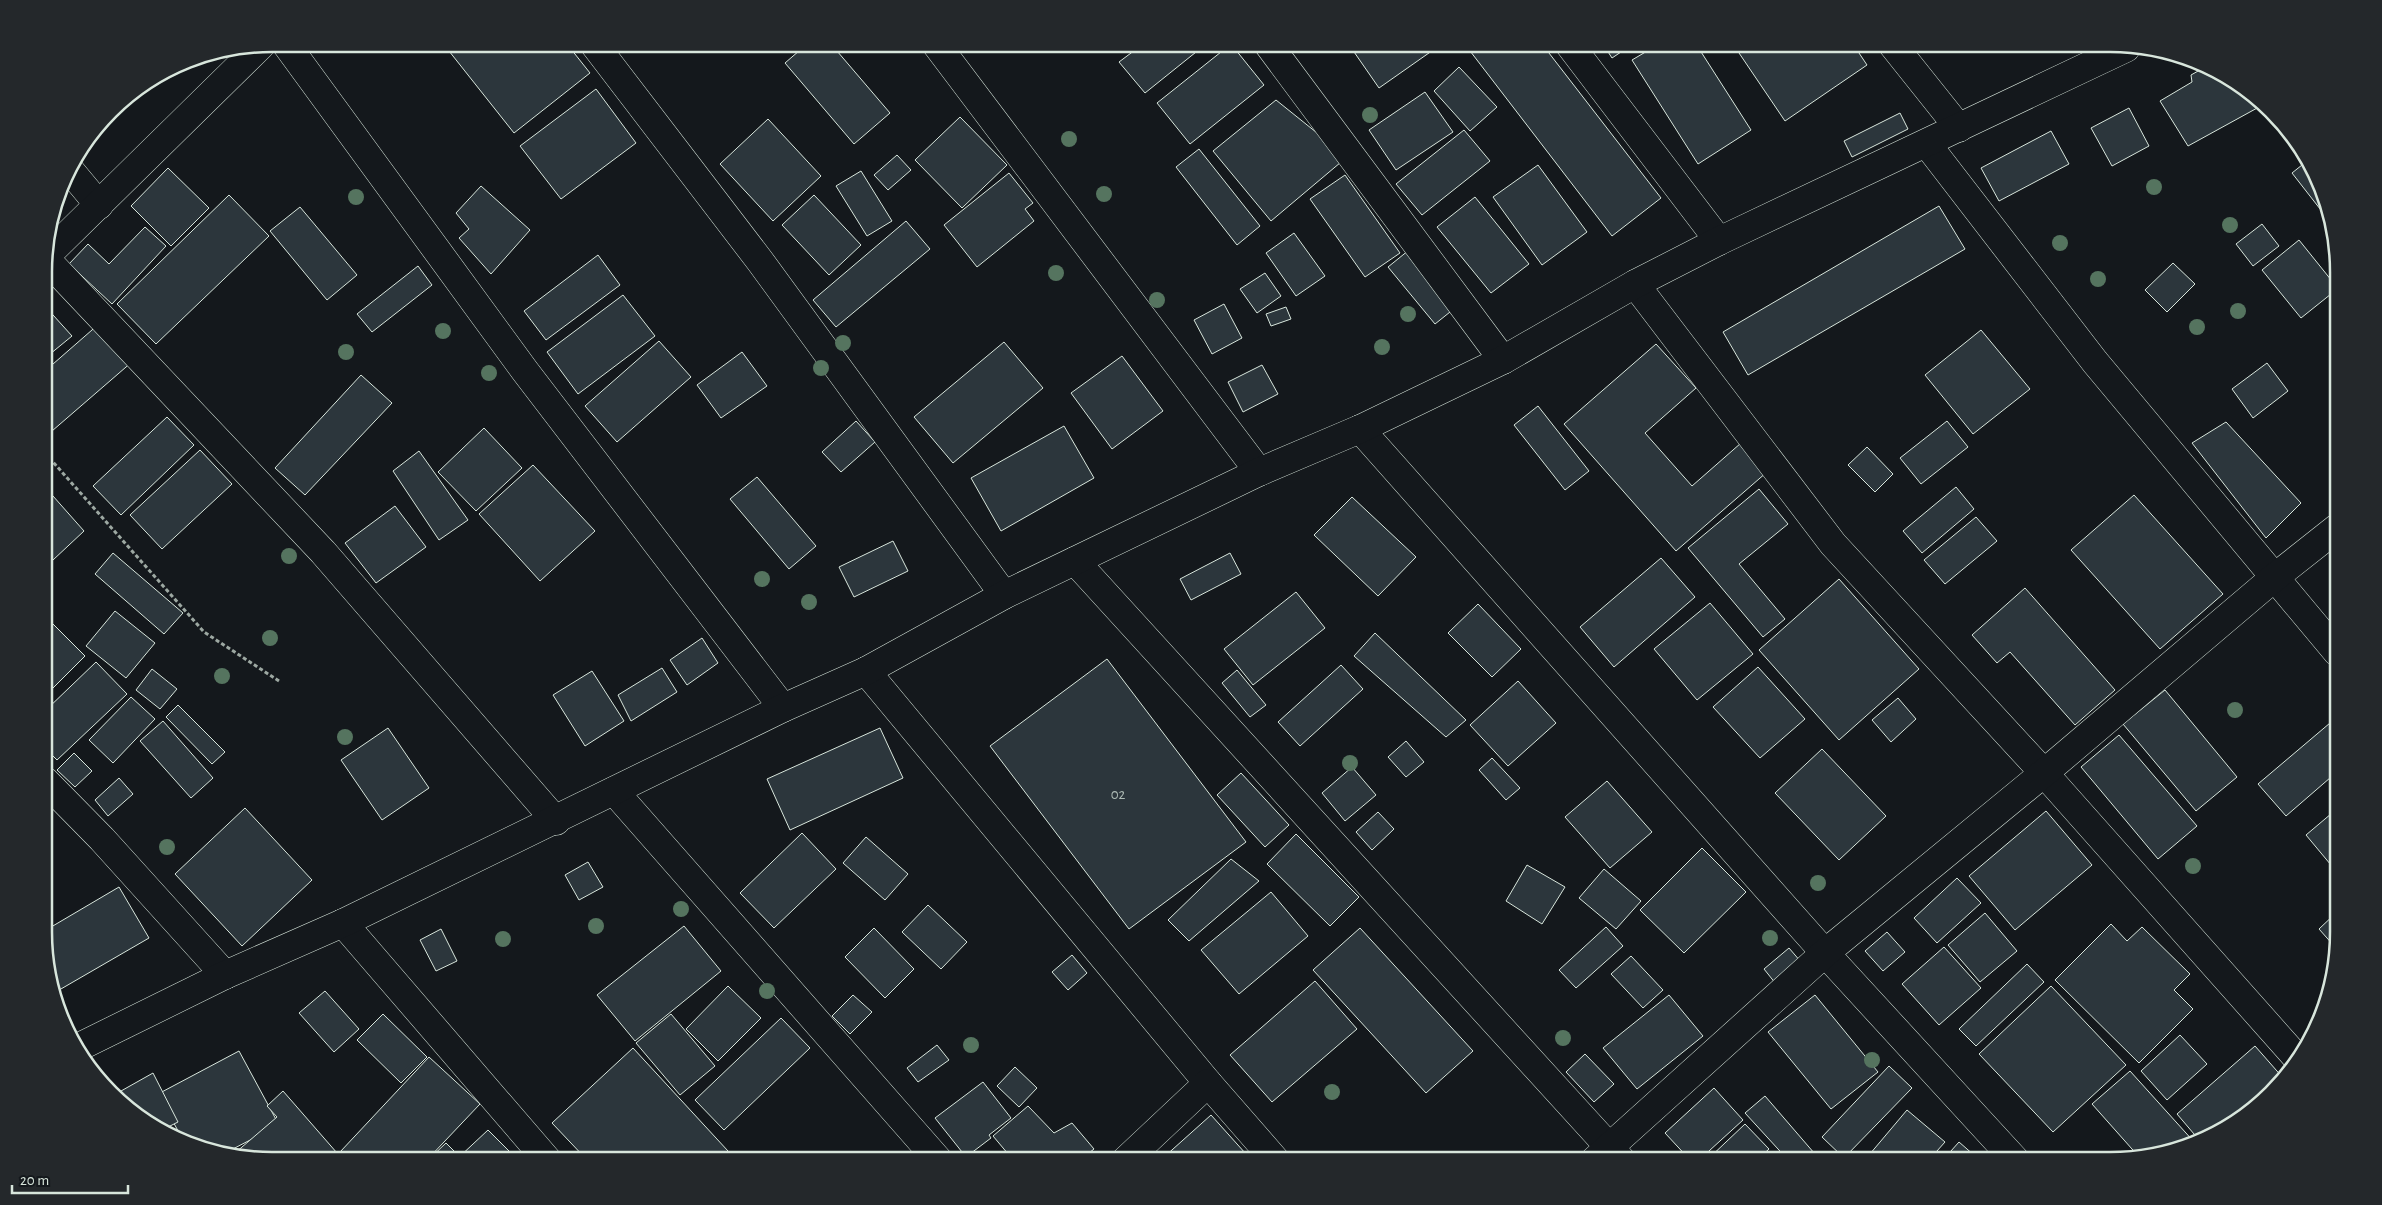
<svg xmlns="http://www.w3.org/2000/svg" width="2382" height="1205" font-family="'Alegreya Sans',sans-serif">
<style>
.building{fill:#2c363c;stroke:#d8e6dc}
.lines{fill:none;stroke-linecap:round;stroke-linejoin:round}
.minor-casing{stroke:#d8e6dc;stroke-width:29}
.highway-casing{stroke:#d8e6dc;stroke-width:29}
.path{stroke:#9da8a2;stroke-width:3;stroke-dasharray:4 2.5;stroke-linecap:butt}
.minor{stroke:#14181c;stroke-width:28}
.highway{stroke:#14181c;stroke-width:28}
.tree{fill:#55745f}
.labels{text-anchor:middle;stroke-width:4;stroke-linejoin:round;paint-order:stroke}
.number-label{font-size:15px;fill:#adbab4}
.rim{fill:none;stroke:#d8e6dc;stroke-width:2.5}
</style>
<rect width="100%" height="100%" fill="#14181c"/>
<!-- building -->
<g class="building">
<path d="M459 44H567L590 73 514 133 449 51Z"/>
<path d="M766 44H776L771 49Z"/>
<path d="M807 44H831L890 113 854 144 785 63Z"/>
<path d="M1143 44H1206L1145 93 1119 62Z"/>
<path d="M1231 44 1264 85 1190 144 1157 103Z"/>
<path d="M1360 44H1433L1436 48 1379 88 1352 49Z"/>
<path d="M1471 44H1542L1661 198 1612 236 1467 47Z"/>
<path d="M1603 44H1633L1612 58Z"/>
<path d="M1659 44H1696L1751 130 1698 164 1632 60Z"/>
<path d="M1747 44H1853L1867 65 1785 121 1737 50Z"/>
<path d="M2207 66 2259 107 2188 146 2160 101 2192 82 2191 75Z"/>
<path d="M1459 67 1497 107 1470 131 1434 91Z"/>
<path d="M596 89 636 143 561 199 520 146Z"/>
<path d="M1425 92 1453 132 1396 170 1369 130Z"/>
<path d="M1276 100 1347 157 1271 221 1213 151Z"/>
<path d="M2129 108 2149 146 2112 166 2091 128Z"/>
<path d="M1900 113 1908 129 1852 157 1844 141Z"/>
<path d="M960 117 1007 165 962 208 915 160Z"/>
<path d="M768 119 821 176 773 221 720 164Z"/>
<path d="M1464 130 1490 161 1422 215 1396 184Z"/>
<path d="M2051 131 2069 164 1999 201 1981 168Z"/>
<path d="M1199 149 1260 226 1237 245 1176 167Z"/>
<path d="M897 155 911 170 888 190 874 175Z"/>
<path d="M2307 161 2321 185 2328 211 2324 214 2292 173Z"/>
<path d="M1538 165 1587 232 1542 265 1493 197Z"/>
<path d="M168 168 209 208 171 246 131 206Z"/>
<path d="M861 171 892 221 867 236 836 186Z"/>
<path d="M1009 173 1033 203 1025 209 1034 221 977 267 944 225Z"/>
<path d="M1345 175 1400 253 1365 277 1310 199Z"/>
<path d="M481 186 530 230 491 274 459 238 469 229 456 213Z"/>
<path d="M229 195 269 236 156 344 117 304Z"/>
<path d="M814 195 861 245 829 275 782 225Z"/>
<path d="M1475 197 1529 264 1491 293 1437 227Z"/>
<path d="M1939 206 1965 249 1748 375 1723 332Z"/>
<path d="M300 207 357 275 327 300 270 231Z"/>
<path d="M906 221 930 249 836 327 813 300Z"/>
<path d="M2262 224 2279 246 2253 266 2236 244Z"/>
<path d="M145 227 166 246 112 304 69 264 88 244 109 264Z"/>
<path d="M1294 233 1325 276 1296 296 1266 253Z"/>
<path d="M2299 240 2336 286V290L2301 318 2262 270Z"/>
<path d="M1414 246 1460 304 1435 324 1388 267Z"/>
<path d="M598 255 620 285 546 340 524 311Z"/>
<path d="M2173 263 2195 284 2167 312 2145 290Z"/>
<path d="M418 266 432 285 372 332 357 314Z"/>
<path d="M1265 273 1281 296 1257 313 1240 289Z"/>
<path d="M623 295 655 336 578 394 547 352Z"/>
<path d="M1224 304 1242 338 1212 354 1194 320Z"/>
<path d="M44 305 72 336 44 359Z"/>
<path d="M1286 307 1291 319 1271 326 1266 314Z"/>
<path d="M100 323 133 361 52 431 45 423V371Z"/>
<path d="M1981 330 2030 389 1973 434 1925 375Z"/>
<path d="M659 341 691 377 617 442 585 406Z"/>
<path d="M1004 342 1043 388 953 463 914 417Z"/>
<path d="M1656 344 1696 388 1645 433 1692 486 1741 443 1767 472 1676 551 1564 424Z"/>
<path d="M742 352 767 386 721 418 697 385Z"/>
<path d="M1122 356 1163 411 1112 449 1071 393Z"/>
<path d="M2267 363 2288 391 2253 418 2232 389Z"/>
<path d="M1262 365 1278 394 1243 412 1228 382Z"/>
<path d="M361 375 392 403 305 495 275 468Z"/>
<path d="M1538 406 1589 471 1565 490 1514 425Z"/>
<path d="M167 417 194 445 121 515 93 486Z"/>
<path d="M856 421 875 442 841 472 822 452Z"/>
<path d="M1947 421 1968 447 1921 484 1900 458Z"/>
<path d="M2226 422 2301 503 2266 538 2192 443Z"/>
<path d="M1064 426 1094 478 1001 531 971 478Z"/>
<path d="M484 428 522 468 476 511 438 472Z"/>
<path d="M1867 447 1893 474 1875 492 1848 465Z"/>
<path d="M200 450 232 484 162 549 130 515Z"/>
<path d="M419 451 468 520 439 540 393 471Z"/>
<path d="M533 465 595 531 540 581 479 514Z"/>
<path d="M757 477 816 546 789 569 730 499Z"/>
<path d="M45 487 84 531 53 560 45 551Z"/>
<path d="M1956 487 1974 509 1922 553 1903 531Z"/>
<path d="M1759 489 1788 524 1739 564 1785 619 1763 637 1688 548Z"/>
<path d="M2134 495 2223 594 2160 649 2071 550Z"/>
<path d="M1352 497 1416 557 1378 596 1314 535Z"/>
<path d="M395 506 426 547 376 583 345 543Z"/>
<path d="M1976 517 1997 541 1945 584 1924 560Z"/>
<path d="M893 541 908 571 854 597 839 567Z"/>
<path d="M113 553 183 613 164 634 95 574Z"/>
<path d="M1230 553 1241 574 1191 600 1180 579Z"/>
<path d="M1661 558 1695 597 1614 667 1580 627Z"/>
<path d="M1839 579 1919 669 1839 740 1759 650Z"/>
<path d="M2025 588 2115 690 2075 725 2010 652 1997 663 1972 635Z"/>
<path d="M1296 592 1325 628 1253 685 1224 649Z"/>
<path d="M1710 603 1753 654 1697 700 1654 649Z"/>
<path d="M1478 604 1521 649 1492 677 1448 633Z"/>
<path d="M45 607 52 615 45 622Z"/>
<path d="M115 611 155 643 126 678 86 646Z"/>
<path d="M48 619 85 656 45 696V622Z"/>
<path d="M1375 633 1466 720 1446 737 1354 656Z"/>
<path d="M702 638 718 663 687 685 670 660Z"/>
<path d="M1107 659 1246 842 1129 929 990 746Z"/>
<path d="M96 662 127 694 57 760 45 748V711Z"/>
<path d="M1341 665 1363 689 1300 746 1278 722Z"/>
<path d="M1758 667 1805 719 1760 758 1713 707Z"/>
<path d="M662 668 677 692 631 721 618 695Z"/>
<path d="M152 669 177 689 160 709 136 690Z"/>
<path d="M1237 670 1266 705 1250 717 1222 683Z"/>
<path d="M592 671 624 721 585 746 553 695Z"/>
<path d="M1518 681 1556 723 1508 766 1470 725Z"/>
<path d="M2165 690 2237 777 2196 811 2123 724Z"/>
<path d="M131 697 155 719 113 763 89 740Z"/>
<path d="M1898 698 1916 719 1891 742 1872 720Z"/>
<path d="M178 705 225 752 212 764 166 717Z"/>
<path d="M163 721 213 778 191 798 140 741Z"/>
<path d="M2330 723 2338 731V771L2286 816 2258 784Z"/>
<path d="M388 728 429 788 382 820 341 760Z"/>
<path d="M880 728 903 778 790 830 767 779Z"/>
<path d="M2119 735 2197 826 2158 859 2081 767Z"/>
<path d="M1406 741 1424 762 1406 777 1388 757Z"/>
<path d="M1822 749 1886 816 1839 860 1775 793Z"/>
<path d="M74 753 92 771 75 787 57 770Z"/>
<path d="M1492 758 1520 788 1506 800 1479 770Z"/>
<path d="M1352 767 1376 795 1345 821 1322 793Z"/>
<path d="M1241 773 1289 825 1265 847 1217 795Z"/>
<path d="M119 778 133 794 108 816 95 800Z"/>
<path d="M1607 781 1652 832 1610 868 1565 817Z"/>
<path d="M245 808 312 880 242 946 175 874Z"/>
<path d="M2338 808V869L2336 871 2306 835Z"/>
<path d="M2046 811 2092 865 2015 930 1969 876Z"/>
<path d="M1378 812 1394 829 1372 850 1356 832Z"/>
<path d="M802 833 836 869 774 928 740 893Z"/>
<path d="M1296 834 1359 897 1330 926 1267 864Z"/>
<path d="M866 837 908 874 885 900 843 863Z"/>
<path d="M1702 848 1746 892 1684 953 1640 910Z"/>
<path d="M1231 859 1259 881 1189 941 1168 920Z"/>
<path d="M588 862 603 887 579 900 565 875Z"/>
<path d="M1527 865 1565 887 1542 924 1506 901Z"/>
<path d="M1604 869 1641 901 1616 929 1579 898Z"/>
<path d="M1957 878 1981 903 1937 943 1914 918Z"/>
<path d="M119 887 149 938 54 993 46 963V930Z"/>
<path d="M1271 892 1308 936 1239 994 1201 950Z"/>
<path d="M928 905 967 942 941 969 902 932Z"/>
<path d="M2338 911V933L2335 947 2319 929Z"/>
<path d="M1985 913 2017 951 1980 982 1948 945Z"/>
<path d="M2111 924 2127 941 2142 927 2190 974 2174 990 2193 1009 2139 1063 2055 980Z"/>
<path d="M684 926 721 971 635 1041 597 995Z"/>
<path d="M1606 927 1623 946 1576 988 1559 970Z"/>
<path d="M874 928 914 969 885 998 845 957Z"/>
<path d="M1360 928 1473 1051 1426 1093 1313 970Z"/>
<path d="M441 929 457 961 436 971 420 940Z"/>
<path d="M1887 932 1905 952 1883 971 1865 951Z"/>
<path d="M1944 947 1981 988 1939 1025 1902 984Z"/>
<path d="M1789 948 1801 962 1776 984 1764 969Z"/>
<path d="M1072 955 1087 973 1068 990 1052 972Z"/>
<path d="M1631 956 1663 990 1643 1008 1611 974Z"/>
<path d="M2027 964 2044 982 1976 1046 1959 1029Z"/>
<path d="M1315 981 1357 1029 1272 1102 1230 1055Z"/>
<path d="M728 986 761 1018 718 1061 686 1029Z"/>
<path d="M2051 986 2126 1065 2053 1132 1979 1054Z"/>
<path d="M325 991 359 1029 334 1052 299 1013Z"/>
<path d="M853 995 872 1012 850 1034 832 1016Z"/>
<path d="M1669 995 1703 1036 1637 1089 1603 1048Z"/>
<path d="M1815 995 1878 1072 1831 1109 1768 1032Z"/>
<path d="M383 1014 427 1057 401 1083 357 1040Z"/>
<path d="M671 1014 715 1066 680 1095 636 1043Z"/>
<path d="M781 1018 810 1048 724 1130 695 1100Z"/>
<path d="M2180 1035 2207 1064 2167 1100 2141 1071Z"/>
<path d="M937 1045 949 1060 918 1082 907 1068Z"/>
<path d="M2255 1046 2284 1079 2237 1123 2200 1141 2177 1114Z"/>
<path d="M633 1048 728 1151 717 1161H588L552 1123Z"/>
<path d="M239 1051 279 1125 229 1151 183 1140 158 1094Z"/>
<path d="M1585 1054 1614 1084 1594 1102 1566 1072Z"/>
<path d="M429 1057 480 1104 426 1161H350L340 1152Z"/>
<path d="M1889 1066 1912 1088 1844 1158 1822 1137Z"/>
<path d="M1015 1067 1037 1088 1019 1107 997 1086Z"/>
<path d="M2130 1071 2195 1143 2183 1149 2140 1158 2092 1104Z"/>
<path d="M153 1073 178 1122 162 1130 125 1100 121 1091Z"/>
<path d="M983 1082 1011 1118 989 1135 991 1138 966 1157 935 1118Z"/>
<path d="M1714 1088 1743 1120 1698 1161H1691L1665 1133Z"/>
<path d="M283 1091 344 1161H272L235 1153 277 1117 267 1106Z"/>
<path d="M1765 1096 1821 1161H1789L1745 1113Z"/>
<path d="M1028 1106 1054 1133 1072 1123 1094 1149 1079 1161H1014L993 1136Z"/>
<path d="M1907 1110 1945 1142 1928 1161H1864Z"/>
<path d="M1211 1115 1246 1154 1239 1161H1166L1163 1158Z"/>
<path d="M1745 1124 1769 1149 1756 1161H1706Z"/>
<path d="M488 1130 510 1152 501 1161H459L457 1159Z"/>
<path d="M1959 1142 1975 1156 1971 1161H1942Z"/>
<path d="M446 1143 459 1156 454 1161H427Z"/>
<path d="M735 1152 743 1161H725Z"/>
</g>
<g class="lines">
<defs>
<g id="minor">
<path d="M286 44 525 371 783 708"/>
<path d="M594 44 760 261 1004 595"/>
<path d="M936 44 1259 472"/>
<path d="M1268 44 1503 360"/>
<path d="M1569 44 1719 241"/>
<path d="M1892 44 1959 128"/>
<path d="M1927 144 2095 362 2337 652"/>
<path d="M69 169 99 205"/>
<path d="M44 258 260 46"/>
<path d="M45 258 323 552 556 821"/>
<path d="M1635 284 1833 544 2044 773 2298 1059"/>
<path d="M1360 429 1825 953 2016 1161"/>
<path d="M1075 561 1622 1161"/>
<path d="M866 671 1208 1083 1276 1161"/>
<path d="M45 781 102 839 225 975"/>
<path d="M614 791 939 1161"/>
<path d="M343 923 548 1161"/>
<path d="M1125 1161 1208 1083"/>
<path d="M1594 1161 1825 953 2044 773 2275 577 2337 528"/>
</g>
<path id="highway" d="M77 1048 225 975 343 923 783 708 866 671 1004 595 1259 472 1360 429 1503 360 1635 284 1719 241 2126 48"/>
</defs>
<!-- minor casing -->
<use href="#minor" class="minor-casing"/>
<!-- highway casing -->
<use href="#highway" class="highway-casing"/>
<!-- path -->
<path class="path" d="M45 453 204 632 279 681"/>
<!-- minor -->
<use href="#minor" class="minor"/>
<!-- highway -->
<use href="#highway" class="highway"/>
</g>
<!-- trees -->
<g class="tree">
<circle cx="1370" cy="115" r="8"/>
<circle cx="1069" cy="139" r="8"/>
<circle cx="2154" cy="187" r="8"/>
<circle cx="1104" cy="194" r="8"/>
<circle cx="356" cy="197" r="8"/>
<circle cx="2230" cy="225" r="8"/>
<circle cx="2060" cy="243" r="8"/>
<circle cx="1056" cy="273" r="8"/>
<circle cx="2098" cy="279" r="8"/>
<circle cx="1157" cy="300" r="8"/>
<circle cx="2238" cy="311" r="8"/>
<circle cx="1408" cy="314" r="8"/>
<circle cx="2197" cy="327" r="8"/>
<circle cx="443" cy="331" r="8"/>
<circle cx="843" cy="343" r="8"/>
<circle cx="1382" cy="347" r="8"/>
<circle cx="346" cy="352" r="8"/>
<circle cx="821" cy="368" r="8"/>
<circle cx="489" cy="373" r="8"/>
<circle cx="289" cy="556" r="8"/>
<circle cx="762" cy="579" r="8"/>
<circle cx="809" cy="602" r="8"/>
<circle cx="270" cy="638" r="8"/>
<circle cx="222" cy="676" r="8"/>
<circle cx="2235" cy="710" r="8"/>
<circle cx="345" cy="737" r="8"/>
<circle cx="1350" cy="763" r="8"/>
<circle cx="167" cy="847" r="8"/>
<circle cx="2193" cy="866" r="8"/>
<circle cx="1818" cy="883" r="8"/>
<circle cx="681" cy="909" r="8"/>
<circle cx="596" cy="926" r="8"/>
<circle cx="1770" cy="938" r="8"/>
<circle cx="503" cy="939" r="8"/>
<circle cx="767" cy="991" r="8"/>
<circle cx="1563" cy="1038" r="8"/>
<circle cx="971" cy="1045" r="8"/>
<circle cx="1872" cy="1060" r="8"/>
<circle cx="1332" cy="1092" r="8"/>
</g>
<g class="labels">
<!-- number labels -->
<g class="number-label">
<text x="1118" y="799">02</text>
</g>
</g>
<!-- crop -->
<path d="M0 0H2382V1205H0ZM272 52H2110A220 220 0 0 1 2330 272V932A220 220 0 0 1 2110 1152H272A220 220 0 0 1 52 932V272A220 220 0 0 1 272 52Z" fill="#24282b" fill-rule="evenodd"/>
<path class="rim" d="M272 52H2110A220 220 0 0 1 2330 272V932A220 220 0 0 1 2110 1152H272A220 220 0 0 1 52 932V272A220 220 0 0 1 272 52Z"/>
<!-- scale -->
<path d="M12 1185v8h116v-8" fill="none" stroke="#d8e6dc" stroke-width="2.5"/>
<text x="20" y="1185" font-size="15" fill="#d8e6dc" stroke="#14181c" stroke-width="4" paint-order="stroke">20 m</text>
</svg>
